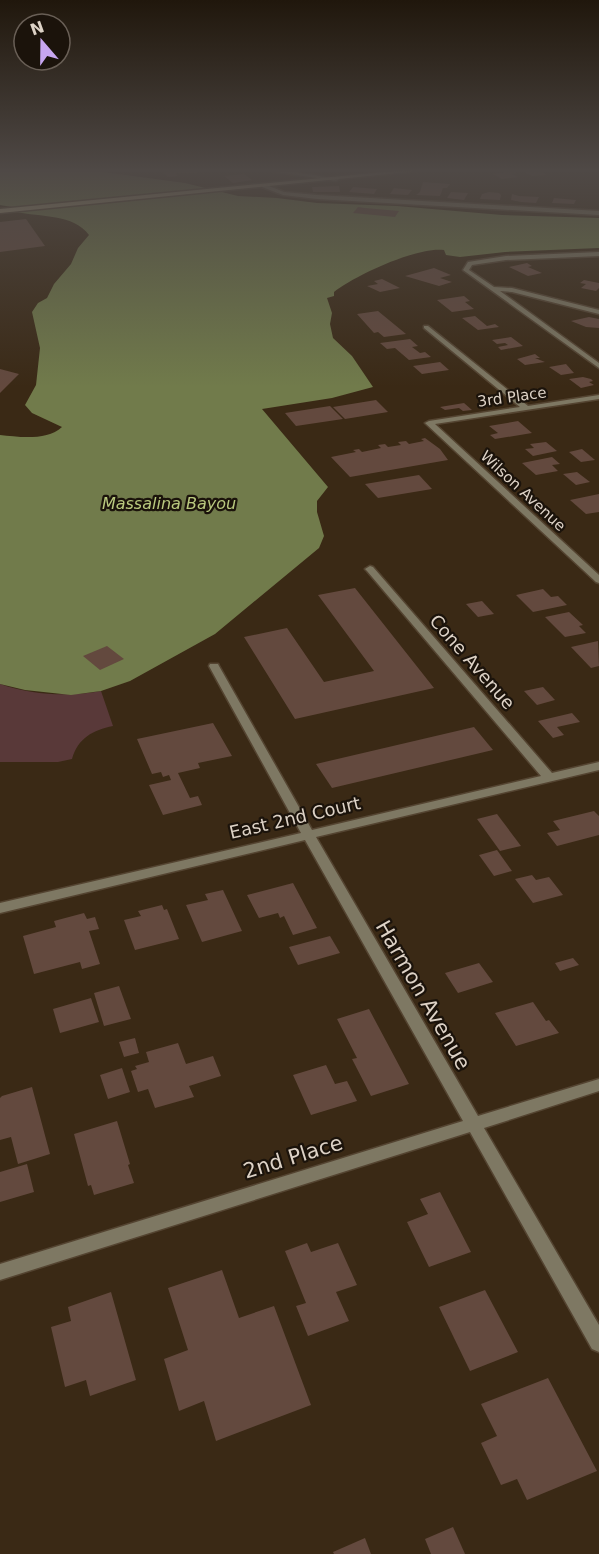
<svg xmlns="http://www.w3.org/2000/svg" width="599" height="1554" font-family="'DejaVu Sans',sans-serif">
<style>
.green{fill:#593939}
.water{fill:#717b4b}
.building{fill:#63493e}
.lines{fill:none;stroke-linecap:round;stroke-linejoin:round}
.street-casing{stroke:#544431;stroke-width:3}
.secondary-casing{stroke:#544431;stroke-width:3}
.street{fill:#7e7863;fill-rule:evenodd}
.secondary{fill:#ada381;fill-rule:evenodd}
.labels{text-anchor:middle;stroke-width:4.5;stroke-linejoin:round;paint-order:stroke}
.far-street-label{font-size:15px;fill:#ddd2c6;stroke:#1b130b}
.far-water-label{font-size:16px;font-style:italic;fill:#b9c97e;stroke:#1b130b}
.street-label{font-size:18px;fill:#ddd2c6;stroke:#1b130b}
.near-street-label{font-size:21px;fill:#ddd2c6;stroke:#1b130b}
</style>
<rect width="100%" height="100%" fill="#3a2915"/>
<!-- green -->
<path class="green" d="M0 684C31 695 69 697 101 691L113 726C93 730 78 738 72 759L58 762H0Z"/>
<!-- water -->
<path class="water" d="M0 169H81L185 183 238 196 277 198 317 203 397 206 502 215 599 218V248L505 252 460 257 446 255 444 250C418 246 354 276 334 292V296L327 298 332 313 330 324 333 338 352 356 373 387 332 398 262 409 328 487 317 501V512L324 536 319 548 215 634 130 681 101 691 71 695 25 690 0 684V435C19 437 47 441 62 427L32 413 25 405 36 385 40 348 32 312 38 303 47 298 54 284 71 264 78 248 89 235C74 214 40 217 16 212L12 207 0 205Z"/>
<!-- building -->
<g class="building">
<path d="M194 169 198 173H175L178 176 168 177 161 170Z"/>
<path d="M519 169H536L547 175 532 176Z"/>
<path d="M514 171 517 173 512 174 518 177 502 179 493 174Z"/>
<path d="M244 174 252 180 233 183 224 176Z"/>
<path d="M423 182 450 184 447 188H443L440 196 416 195 420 192Z"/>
<path d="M339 186 340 192H313L312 187Z"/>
<path d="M353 187 377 189 374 194 349 192Z"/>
<path d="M394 188 412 190 408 195 390 194Z"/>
<path d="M451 192 468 193 464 200 447 198Z"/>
<path d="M489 192 499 193 501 195 500 200 480 199 482 194Z"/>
<path d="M512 194 519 196 539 197 536 203 521 202 511 200Z"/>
<path d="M554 198 576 200 574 204 552 203Z"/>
<path d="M358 207 365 208 399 211 395 217 353 213Z"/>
<path d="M26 219 45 246 0 252V222Z"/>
<path d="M527 263 532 266 528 267 542 273 528 276 509 267Z"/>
<path d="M434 268 451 275 440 278 452 282 439 286 405 276Z"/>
<path d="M382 279 400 288 380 292 367 286 378 284 374 281Z"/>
<path d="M584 280 599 283V288L596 291 581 288 586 284 580 283Z"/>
<path d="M464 296 470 301 465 302 474 309 452 312 437 300Z"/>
<path d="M378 311 406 334 384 337 378 332 374 333 357 314Z"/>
<path d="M475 316 487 326 495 324 499 327 478 330 462 318Z"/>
<path d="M589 317 599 319V328L586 327 571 321Z"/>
<path d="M511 337 523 346 501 350 498 347 508 345 505 343 497 344 492 340Z"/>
<path d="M410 339 418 346 412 347 420 353 425 352 431 357 409 360 395 348 387 349 380 343Z"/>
<path d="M535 354 540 358H535L545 362 525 365 517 359Z"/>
<path d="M440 362 449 370 422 374 413 366Z"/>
<path d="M566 364 574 373 561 375 549 367Z"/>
<path d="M0 369 19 374 0 393Z"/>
<path d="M583 377 591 379 593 381 589 382 594 385 581 388 569 379Z"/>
<path d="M376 400 388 412 345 419 333 407Z"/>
<path d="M464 403 472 410 463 411 459 408 445 410 440 407Z"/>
<path d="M330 406 343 419 296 426 285 413Z"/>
<path d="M518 421 532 433 495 439 490 435 498 433 489 426Z"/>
<path d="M425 438 440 449 448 460 350 477 331 457 356 452 353 450 359 449 362 452 381 448 378 445 385 444 388 447 401 445 398 442 406 441 409 444 424 441 421 439Z"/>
<path d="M546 442 557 451 533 456 525 449 534 448 530 444Z"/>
<path d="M582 449 595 460 581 462 569 452Z"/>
<path d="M552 457 560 464 552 465 558 471 536 475 522 463Z"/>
<path d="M577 472 590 482 576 485 563 474Z"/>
<path d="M419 475 432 489 378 498 365 484Z"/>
<path d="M599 494V512L586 514 570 500Z"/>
<path d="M355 588 434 688 295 719 244 637 287 628 324 682 374 671 318 595Z"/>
<path d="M543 589 551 597 558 596 567 605 533 612 516 595Z"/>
<path d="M482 601 494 614 478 617 466 604Z"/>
<path d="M569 612 583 625 579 626 586 633 565 637 545 617Z"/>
<path d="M598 641 599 666 591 668 571 647Z"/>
<path d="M107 646 124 659 100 670 83 656Z"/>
<path d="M543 687 555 700 537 705 524 691Z"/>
<path d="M572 713 580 722 557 727 564 735 553 738 538 721Z"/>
<path d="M213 723 232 756 198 763 200 768 178 773 190 798 198 796 202 805 163 815 149 785 171 780 169 775 163 777 161 772 152 774 137 739Z"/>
<path d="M474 727 493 750 332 788 316 764Z"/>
<path d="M594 811 599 816V835L557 846 547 833 560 830 553 821Z"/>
<path d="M497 814 521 846 500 851 477 819Z"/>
<path d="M497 850 512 871 494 876 479 855Z"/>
<path d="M532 875 536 880 549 877 563 895 533 903 515 879Z"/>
<path d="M293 883 317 928 293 935 284 916 280 918 278 913 259 918 247 895Z"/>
<path d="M223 890 242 931 202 942 186 905 208 900 205 894Z"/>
<path d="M162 905 164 910 167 909 179 939 135 950 124 920 141 916 138 911Z"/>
<path d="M84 913 87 919 95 917 99 929 89 931 100 964 82 969 80 962 34 974 23 936 56 927 54 921Z"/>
<path d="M330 936 340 953 298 965 289 947Z"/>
<path d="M573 958 579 965 560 971 555 963Z"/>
<path d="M479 963 493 982 458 993 445 973Z"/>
<path d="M119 986 131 1019 104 1026 94 993Z"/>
<path d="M91 998 99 1022 60 1033 53 1009Z"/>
<path d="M533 1002 546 1021 549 1020 559 1033 516 1046 495 1013Z"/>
<path d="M369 1009 409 1084 371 1096 352 1059 357 1058 337 1019Z"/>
<path d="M135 1038 139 1053 124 1057 119 1042Z"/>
<path d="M178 1043 186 1064 213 1056 221 1076 189 1086 194 1097 155 1108 148 1089 138 1092 131 1071 137 1069 135 1066 149 1062 146 1052Z"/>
<path d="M326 1065 335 1084 347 1081 357 1101 311 1115 293 1075Z"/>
<path d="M122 1068 130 1092 108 1099 100 1075Z"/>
<path d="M32 1087 50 1154 18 1164 11 1137 0 1140V1098L2 1096Z"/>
<path d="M117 1121 130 1164 128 1165 134 1183 94 1195 91 1185 88 1186 74 1134Z"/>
<path d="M27 1164 34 1192 0 1202V1172Z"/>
<path d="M440 1192 471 1252 429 1267 407 1222 428 1214 420 1199Z"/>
<path d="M307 1243 311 1252 338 1243 357 1285 336 1292 349 1321 308 1336 296 1306 306 1303 285 1251Z"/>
<path d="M222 1270 239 1318 274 1306 311 1405 216 1441 204 1401 179 1411 164 1359 188 1350 168 1288Z"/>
<path d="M485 1290 518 1352 470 1371 439 1307Z"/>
<path d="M111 1292 136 1380 90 1396 86 1380 65 1387 51 1327 71 1321 68 1307Z"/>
<path d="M548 1378 597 1471 527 1500 517 1479 501 1485 481 1443 497 1436 481 1404Z"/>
<path d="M453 1527 465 1554H431L425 1539Z"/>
<path d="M365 1538 371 1554H334L333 1552Z"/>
</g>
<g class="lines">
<defs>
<g id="street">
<path d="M258 169H275L339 179 336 181Z"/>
<path d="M264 184 284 192 317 195 599 211V215L317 199 283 195 262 187Z"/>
<path d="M599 252V256L506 260 472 265 469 270 494 287 512 288 599 310V314L512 292 500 291 599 363V368L463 270 468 262 506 256Z"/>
<path d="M424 326H428L528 406 599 395V399L435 424 599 575V583L596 582 425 423 429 421 520 407 424 328Z"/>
<path d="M370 566 373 567 552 773 599 762V770L316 837 478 1116 599 1079V1091L484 1128 599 1325V1352L592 1349 470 1132 0 1280V1264L463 1121 305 840 0 913V903L301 833 209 666 210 664H218L219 666 312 830 541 776 367 571 365 569Z"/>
</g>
<path id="secondary" d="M415 169H437L0 213V209Z"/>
</defs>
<!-- street casing -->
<use href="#street" class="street-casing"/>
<!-- secondary casing -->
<use href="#secondary" class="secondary-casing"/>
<!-- street -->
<use href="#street" class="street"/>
<!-- secondary -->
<use href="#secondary" class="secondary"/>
</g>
<!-- sky -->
<linearGradient id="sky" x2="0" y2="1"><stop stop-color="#20170c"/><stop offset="0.44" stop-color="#4f4946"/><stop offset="1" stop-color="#4f4946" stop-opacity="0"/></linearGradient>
<rect width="599" height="387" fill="url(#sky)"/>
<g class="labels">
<!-- far-street labels -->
<g class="far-street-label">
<text transform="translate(512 397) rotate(-8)" y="5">3rd Place</text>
<text transform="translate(523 491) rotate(43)" y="5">Wilson Avenue</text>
</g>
<!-- far-water labels -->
<g class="far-water-label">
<text x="169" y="509">Massalina Bayou</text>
</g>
<!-- street labels -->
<g class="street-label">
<text transform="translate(472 662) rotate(49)" y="6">Cone Avenue</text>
<text transform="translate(295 818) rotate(-13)" y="6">East 2nd Court</text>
</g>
<!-- near-street labels -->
<g class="near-street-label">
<text transform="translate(423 995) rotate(60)" y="7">Harmon Avenue</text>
<text transform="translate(293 1157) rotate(-17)" y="7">2nd Place</text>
</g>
</g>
<!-- north arrow -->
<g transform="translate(42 42) rotate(340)"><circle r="28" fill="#1b130b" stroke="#695f56" stroke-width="1.5"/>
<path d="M0-4.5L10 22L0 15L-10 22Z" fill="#c7a6f0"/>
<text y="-9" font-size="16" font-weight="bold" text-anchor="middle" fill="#ddd2c6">N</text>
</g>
</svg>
